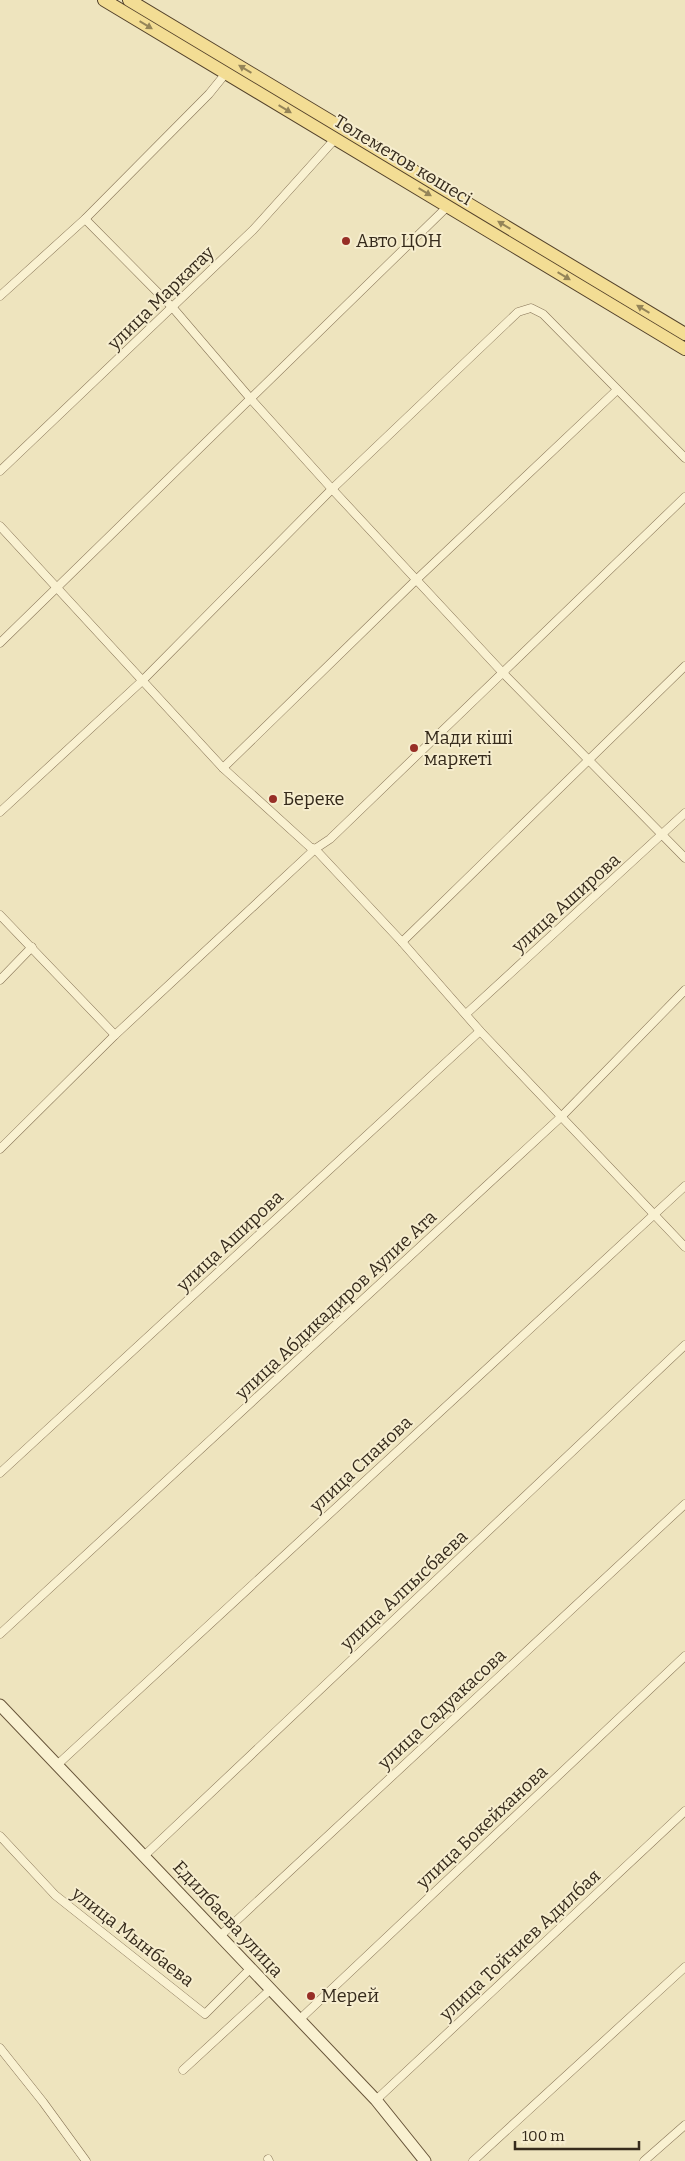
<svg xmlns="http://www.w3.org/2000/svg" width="685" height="2161" font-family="Bitter,serif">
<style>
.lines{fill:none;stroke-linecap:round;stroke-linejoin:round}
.street-casing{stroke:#877457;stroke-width:9}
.secondary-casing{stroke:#68553a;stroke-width:13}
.primary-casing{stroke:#54422b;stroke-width:14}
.street{stroke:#f9f1d1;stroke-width:8}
.secondary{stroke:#f9f1d1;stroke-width:11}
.primary{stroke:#f3dd94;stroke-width:12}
.oneway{fill:#948458}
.poi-dot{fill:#972e26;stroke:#f6edce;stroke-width:2}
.labels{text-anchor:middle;stroke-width:4;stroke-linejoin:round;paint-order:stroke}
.street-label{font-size:18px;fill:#362b1c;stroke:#f6edce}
.poi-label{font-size:18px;fill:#362b1c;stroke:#f6edce;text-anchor:start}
</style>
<rect width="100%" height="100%" fill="#eee4be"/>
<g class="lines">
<defs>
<g id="street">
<path d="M85 219 173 308 250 398 332 489 503 673 685 858"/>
<path d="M0 296 85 219 209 94 226 73"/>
<path d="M0 471 253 230 335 139"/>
<path d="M0 526 223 768 310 847 315 849 330 839 685 497"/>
<path d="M0 643 448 206"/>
<path d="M223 768 416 580 617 390"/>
<path d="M0 812 142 681 332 489 518 312 531 308 543 314 685 458"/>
<path d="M0 915 115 1035"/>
<path d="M402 942 685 666"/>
<path d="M0 980 32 947"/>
<path d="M466 1014 685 813"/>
<path d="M0 1149 115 1035 315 849 402 942 480 1031 685 1247"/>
<path d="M0 1473 480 1031"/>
<path d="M0 1634 562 1116 685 990"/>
<path d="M57 1765 685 1186"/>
<path d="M0 1836 55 1895 205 2014 251 1968"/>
<path d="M144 1856 685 1345"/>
<path d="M220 1936 685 1504"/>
<path d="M299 2020 685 1656"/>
<path d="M0 2048 43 2102 86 2161"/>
<path d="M183 2070 271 1989"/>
<path d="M376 2100 685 1811"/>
<path d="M268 2159 269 2161"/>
<path d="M473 2161 685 1967"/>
<path d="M644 2161 685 2125"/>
</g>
<path id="secondary" d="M0 1705 376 2100 425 2161"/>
<g id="primary">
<path d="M104 0 685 349"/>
<path d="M129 0 685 334"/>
</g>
</defs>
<!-- street casing -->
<use href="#street" class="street-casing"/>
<!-- secondary casing -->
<use href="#secondary" class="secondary-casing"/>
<!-- primary casing -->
<use href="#primary" class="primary-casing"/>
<!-- street -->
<use href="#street" class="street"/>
<!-- secondary -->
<use href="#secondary" class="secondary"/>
<!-- primary -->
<use href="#primary" class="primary"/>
</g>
<!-- one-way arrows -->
<defs><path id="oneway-solid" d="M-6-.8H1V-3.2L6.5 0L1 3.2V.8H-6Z" transform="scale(1.25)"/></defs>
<g class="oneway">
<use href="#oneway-solid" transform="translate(146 25) rotate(31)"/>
<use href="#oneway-solid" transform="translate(245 69) rotate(-149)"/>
<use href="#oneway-solid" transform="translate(285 109) rotate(31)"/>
<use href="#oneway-solid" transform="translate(425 192) rotate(31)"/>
<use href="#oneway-solid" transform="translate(504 225) rotate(-149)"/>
<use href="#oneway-solid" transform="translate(564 276) rotate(31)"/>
<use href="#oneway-solid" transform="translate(643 309) rotate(-149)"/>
</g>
<!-- markers -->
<g class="poi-dot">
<circle cx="346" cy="241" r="5"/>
<circle cx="414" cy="748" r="5"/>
<circle cx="273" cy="799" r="5"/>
<circle cx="311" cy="1996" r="5"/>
</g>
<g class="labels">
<!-- street labels -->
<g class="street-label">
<text transform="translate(403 160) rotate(31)" y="6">Төлеметов көшесі</text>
<text transform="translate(161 298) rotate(-44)" y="6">улица Маркатау</text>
<text transform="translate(566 903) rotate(-42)" y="6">улица Аширова</text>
<text transform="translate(230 1241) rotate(-43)" y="6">улица Аширова</text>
<text transform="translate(336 1305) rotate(-43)" y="6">улица Абдикадиров Аулие Ата</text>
<text transform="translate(361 1464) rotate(-43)" y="6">улица Спанова</text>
<text transform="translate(404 1590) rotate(-43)" y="6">улица Алпысбаева</text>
<text transform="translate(442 1709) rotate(-43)" y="6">улица Садуакасова</text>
<text transform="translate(482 1827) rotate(-43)" y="6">улица Бокейханова</text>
<text transform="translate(228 1919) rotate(47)" y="6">Едилбаева улица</text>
<text transform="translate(133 1937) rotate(38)" y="6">улица Мынбаева</text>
<text transform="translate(520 1945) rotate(-43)" y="6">улица Тойчиев Адилбая</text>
</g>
<!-- poi labels -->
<g class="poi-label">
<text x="356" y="247">Авто ЦОН</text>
<text x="424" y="744">Мади кіші<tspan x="424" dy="21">маркеті</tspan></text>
<text x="283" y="805">Береке</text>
<text x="321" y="2002">Мерей</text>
</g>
</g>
<!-- scale -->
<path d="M515 2141v8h124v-8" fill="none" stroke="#362b1c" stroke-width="2.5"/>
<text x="522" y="2141" font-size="15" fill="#362b1c" stroke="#f6edce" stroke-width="4" paint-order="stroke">100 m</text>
</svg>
